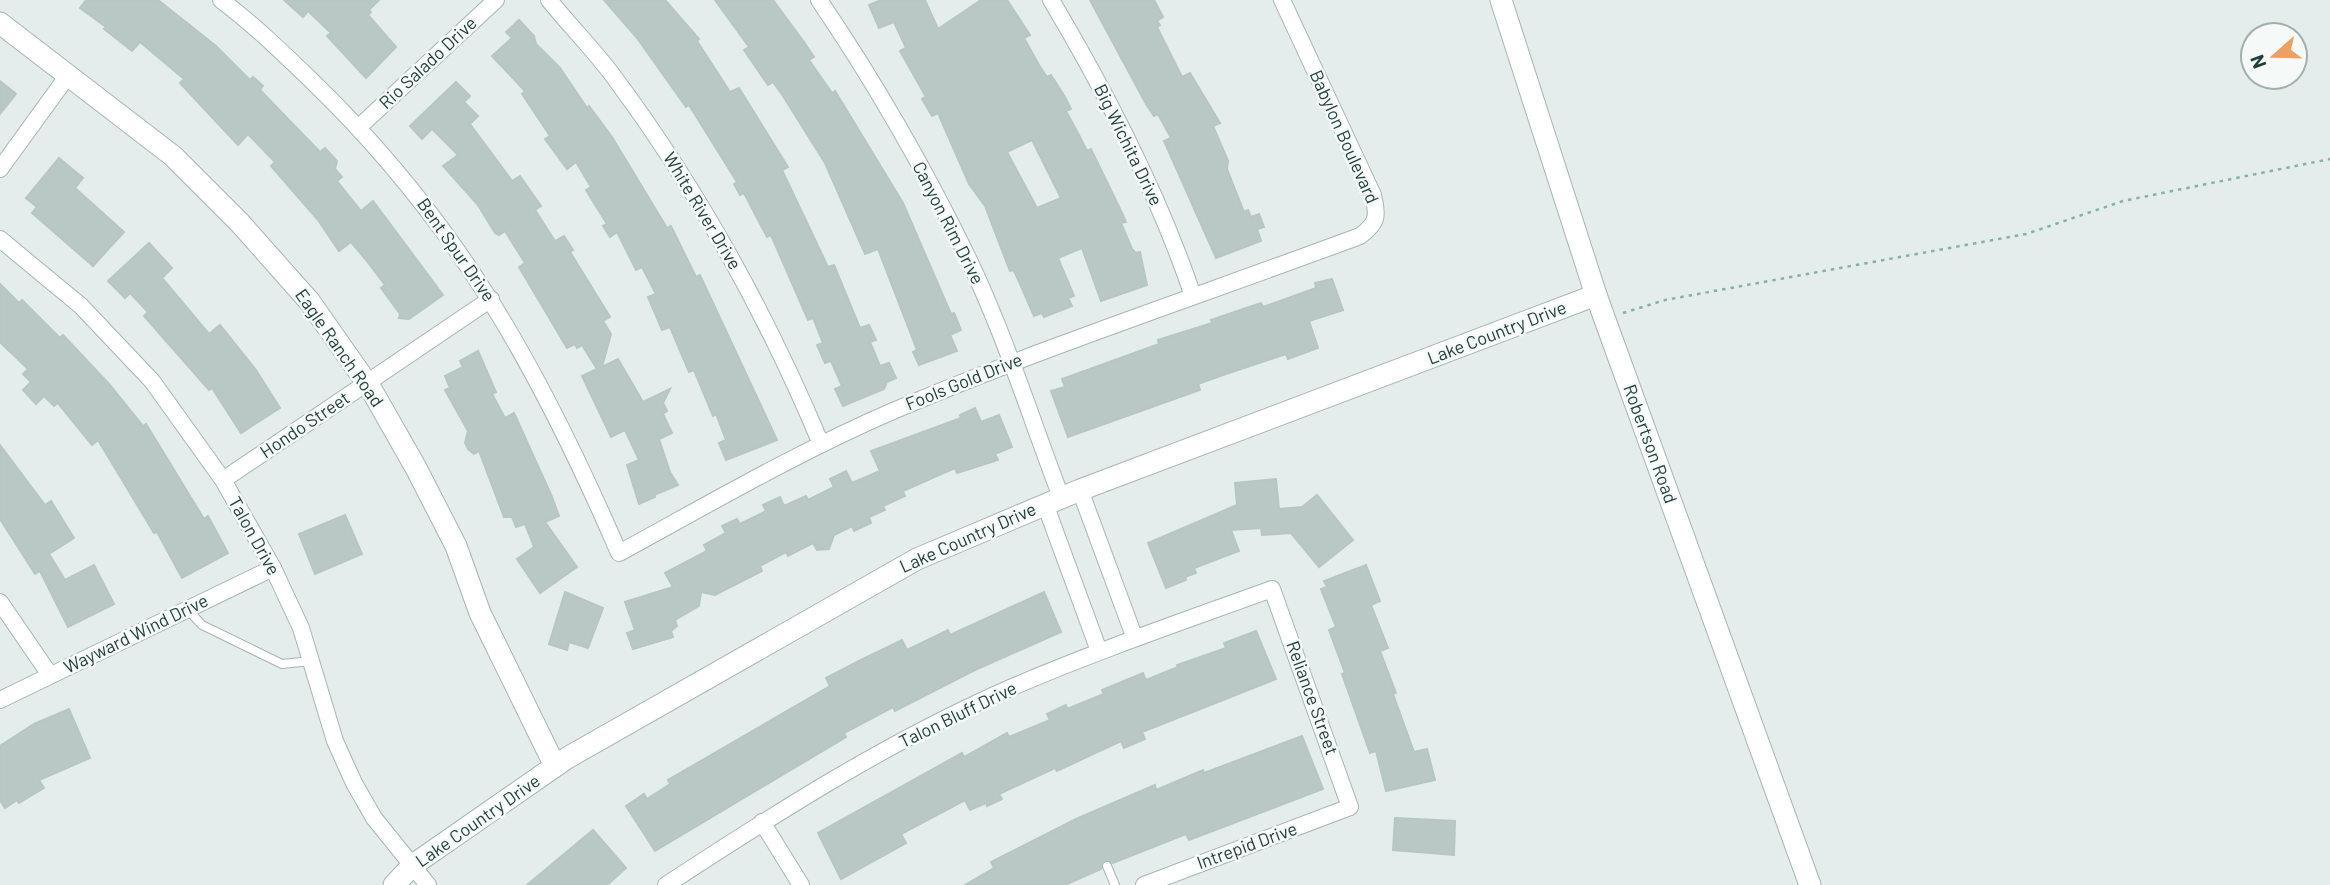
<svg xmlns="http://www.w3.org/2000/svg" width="2330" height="885" font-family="Barlow,sans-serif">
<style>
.building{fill:#b9c8c4;stroke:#b6c7c3;stroke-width:2;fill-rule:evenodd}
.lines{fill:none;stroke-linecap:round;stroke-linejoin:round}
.service-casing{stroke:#a6b5b3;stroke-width:10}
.minor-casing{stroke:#a6b5b3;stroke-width:18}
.tertiary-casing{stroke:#a6b5b3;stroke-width:23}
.path{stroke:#85b0ab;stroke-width:2.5;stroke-dasharray:3.5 5;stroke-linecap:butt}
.service{stroke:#fff;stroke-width:8}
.minor{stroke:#fff;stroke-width:16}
.tertiary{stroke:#fff;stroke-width:21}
.labels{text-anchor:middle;stroke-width:5;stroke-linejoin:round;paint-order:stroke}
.street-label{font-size:18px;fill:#233f3d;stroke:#f5faf8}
</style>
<rect width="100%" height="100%" fill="#e4edeb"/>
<!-- building -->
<g class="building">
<path d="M86 0H158L216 46 250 80 253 77 263 86 260 90 320 152 325 148 337 161 335 169 342 177 337 181 361 211 373 201 443 295 409 319 399 318 400 314 381 288 385 285 366 260 351 242 339 251 318 220 271 166 275 162 248 134 238 145 180 83 184 79 140 42 132 51 104 29 106 27 80 8Z"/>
<path d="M284 0H379L369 10 371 12 368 15 396 47 366 78 327 36 331 33 308 11 303 17Z"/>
<path d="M604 0H665L699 39 697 41 730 92 739 88 788 167 782 170 828 267 834 265 860 328 869 325 876 340 870 342 880 366 889 363 896 378 887 382 884 389 843 406 835 389 842 386 831 361 825 363 817 345 823 343 813 318 808 320 771 235 767 237 744 193 740 195 734 184 737 182 689 105 686 107 637 38Z"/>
<path d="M715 0H773L804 42 814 57 809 60 832 93 835 91 903 203 951 314 954 313 961 330 950 335 957 351 919 365 913 352 917 350 878 249 865 254 825 163 783 96 773 82 768 85 744 50 749 47Z"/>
<path d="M881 0H925L938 29 981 0H1007L1030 35 1024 38 1039 65 1047 77 1051 75 1065 97 1071 109 1066 111 1080 137 1087 151 1091 149 1123 215 1126 222 1121 223 1132 249 1136 253 1140 252 1147 285 1101 301 1082 248 1058 258 1074 296 1068 298 1072 306 1044 317 1042 313 1034 316 1016 275 1013 270 1010 271 985 206 969 184 938 113 932 116 922 99 926 97 900 51 906 48 894 22 879 28 869 5ZM1032 140 1061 198 1037 208 1007 152Z"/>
<path d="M1090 0H1154L1163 17 1157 21 1160 25 1157 27 1182 77 1190 73 1220 123 1213 126 1228 161 1227 169 1244 212 1248 210 1251 217 1259 214 1264 227 1257 229 1261 241 1216 258 1164 141 1171 138 1158 114 1154 116 1146 104Z"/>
<path d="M519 20 534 36 536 44 560 68 587 108 589 106 612 137 667 228 671 226 696 277 700 275 777 440 726 460 719 443 726 440 716 414 713 416 694 370 689 372 670 327 662 330 648 297 656 294 642 267 636 270 617 232 610 237 603 226 607 224 586 190 591 187 576 162 567 169 545 139 550 136 522 94 525 91 492 56 512 38 506 32Z"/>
<path d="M0 81 16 94 0 114Z"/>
<path d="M456 82 470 96 464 102 478 116 470 124 512 181 520 176 541 206 535 210 555 241 564 236 573 250 570 252 610 317 603 321 611 334 602 367 618 359 643 402 670 389 663 403 667 411 663 414 672 433 659 439 670 472 678 485 654 495 655 497 639 504 627 465 639 460 625 430 611 437 582 376 597 369 582 345 577 348 575 344 567 348 519 267 525 263 505 231 499 235 495 233 478 205 443 166 458 155 432 129 422 139 410 126Z"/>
<path d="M59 158 83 178 75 188 124 232 93 266 32 213 37 207 26 198Z"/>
<path d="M149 243 172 268 162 278 209 334 220 325 256 370 280 408 241 433 212 388 209 390 144 316 148 312 130 293 125 298 108 281Z"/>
<path d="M1332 279 1343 310 1309 321 1318 348 1288 359 1286 354 1223 375 1198 384 1200 390 1068 437 1051 391 1065 387 1062 379 1159 344 1158 340 1212 323 1211 320 1261 303 1263 307 1316 288 1315 283Z"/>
<path d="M0 284 19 303 22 300 60 338 63 335 109 384 143 426 146 424 204 519 208 516 228 553 182 578 157 532 154 533 98 440 92 445 58 403 54 406 44 396 36 404 23 390 31 382 23 374 28 369 0 342Z"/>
<path d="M478 351 496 392 492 394 505 418 514 413 552 497 559 516 545 522 577 567 540 593 517 559 534 547 525 524 516 527 512 517H504L479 451 474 454 468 449 465 443 468 431 445 390 450 388 445 376 463 367 460 361Z"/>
<path d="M975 408 981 422 999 415 1012 447 995 454 998 460 957 473 955 468 903 491 905 496 883 506 885 510 869 517 871 523 854 531 852 526 834 535 829 549 817 550 813 543 788 556 786 552 760 566 762 571 715 595 701 592 699 606 675 620 677 626 671 631 673 637 633 649 627 633 635 630 625 602 673 587 665 573 707 551 704 545 726 533 722 526 737 519 740 524 766 511 763 505 780 497 784 506 806 496 808 500 834 487 830 479 846 471 852 483 880 471 871 451 961 418 960 415Z"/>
<path d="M0 445 45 505 51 501 74 538 49 554 65 580 94 565 114 604 68 627 40 571 35 574 0 519Z"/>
<path d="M1276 479 1279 509 1302 507 1317 495 1353 540 1319 567 1291 533 1262 535 1261 528 1231 530 1239 551 1194 568 1196 573 1185 577 1186 580 1166 588 1148 543 1237 505 1235 483Z"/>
<path d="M345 515 362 554 315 574 299 534Z"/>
<path d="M1366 565 1380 601 1371 605 1388 648 1380 651 1396 693 1393 694 1414 752 1427 749 1435 780 1386 791 1376 751 1370 753 1342 674 1345 673 1329 630 1336 627 1321 589 1327 587 1324 581Z"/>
<path d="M565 592 603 608 588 648 569 642 567 650 549 644Z"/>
<path d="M1044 592 1061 632 975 670 895 711 893 707 844 733 846 737 655 851 626 806 644 794 647 799 670 784 668 780 830 686 826 678 863 659 902 640 907 650 948 630 950 635Z"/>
<path d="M1256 631 1276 679 1142 732 1145 739 1124 748 1121 741 1057 771 1055 768 999 794 1002 799 987 806 986 803 970 810 965 800 901 834 906 843 841 879 818 833 962 753 964 757 1007 733 1009 737 1050 720 1047 714 1066 705 1067 709 1104 694 1102 690 1143 673 1146 680 1178 667 1177 665 1226 648 1224 643Z"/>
<path d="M69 709 90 758 39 780 44 788 19 803 17 800 5 808 0 800V746L34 724Z"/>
<path d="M1302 736 1323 789 1189 840 1186 834 1113 863 1105 860 1101 869 1065 885H965L994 868 991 862 1076 819 1155 785 1156 790 1203 770 1204 773Z"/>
<path d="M1395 818 1455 821 1454 855 1393 850Z"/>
<path d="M593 830 626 868 607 885H527Z"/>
</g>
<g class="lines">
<defs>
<g id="service">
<path d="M187 609 202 625 282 664 311 661"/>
<path d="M1107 866 1115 885"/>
</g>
<g id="minor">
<path d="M221 0C253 24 283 53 312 81 458 222 539 368 619 553 709 504 798 452 893 411 1046 346 1204 294 1360 236 1378 223 1378 216 1373 195L1282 0"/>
<path d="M549 0C570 26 594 50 614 77 699 191 766 313 821 444"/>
<path d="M819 0C874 81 923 166 966 254 1004 332 1030 416 1061 497"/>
<path d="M1051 0C1107 94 1158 192 1193 296"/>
<path d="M359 127 496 0"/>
<path d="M0 169 69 74"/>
<path d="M0 239 81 306 152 381 223 480 273 568 301 628 335 741 354 783 374 818 428 885"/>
<path d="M223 480 491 299"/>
<path d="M1080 490 1134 636"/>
<path d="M1045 504 1099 651"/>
<path d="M0 602 50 675"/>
<path d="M0 700 273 568"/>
<path d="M762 822 801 885"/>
<path d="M666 885C776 813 889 741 1010 688 1096 651 1184 621 1272 589L1350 807 1144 885"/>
</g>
<g id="tertiary">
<path d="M1501 0 1596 295 1810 885"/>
<path d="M0 23 173 156 240 223 310 302 371 389 416 468 456 546 480 613 555 766"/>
<path d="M394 885 413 865 567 758 917 559 1080 490 1596 295"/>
</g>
</defs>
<!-- service casing -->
<use href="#service" class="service-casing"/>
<!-- minor casing -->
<use href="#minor" class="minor-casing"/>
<!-- tertiary casing -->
<use href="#tertiary" class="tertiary-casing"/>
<!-- path -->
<path class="path" d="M1623 313 1665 300 2026 234 2123 201 2330 159"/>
<!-- service -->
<use href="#service" class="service"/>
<!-- minor -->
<use href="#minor" class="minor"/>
<!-- tertiary -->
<use href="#tertiary" class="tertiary"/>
</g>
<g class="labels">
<!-- street labels -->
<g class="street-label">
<text transform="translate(428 63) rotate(-43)" y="6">Rio Salado Drive</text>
<text transform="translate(1344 137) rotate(66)" y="6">Babylon Boulevard</text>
<text transform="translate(1128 145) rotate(64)" y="6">Big Wichita Drive</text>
<text transform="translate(702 211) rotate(59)" y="6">White River Drive</text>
<text transform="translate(948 223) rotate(63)" y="6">Canyon Rim Drive</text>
<text transform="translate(456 250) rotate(55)" y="6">Bent Spur Drive</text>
<text transform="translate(1497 333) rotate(-21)" y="6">Lake Country Drive</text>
<text transform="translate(339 348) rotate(55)" y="6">Eagle Ranch Road</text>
<text transform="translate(964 382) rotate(-22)" y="6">Fools Gold Drive</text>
<text transform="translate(305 425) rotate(-34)" y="6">Hondo Street</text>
<text transform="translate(1650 444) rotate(70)" y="6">Robertson Road</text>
<text transform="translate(254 536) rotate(61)" y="6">Talon Drive</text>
<text transform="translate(968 538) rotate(-24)" y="6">Lake Country Drive</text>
<text transform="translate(136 634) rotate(-26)" y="6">Wayward Wind Drive</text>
<text transform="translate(1312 698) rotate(70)" y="6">Reliance Street</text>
<text transform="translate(958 715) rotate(-26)" y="6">Talon Bluff Drive</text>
<text transform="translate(478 821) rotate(-35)" y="6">Lake Country Drive</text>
<text transform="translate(1247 846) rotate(-20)" y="6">Intrepid Drive</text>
</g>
</g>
<!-- north arrow -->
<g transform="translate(2274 56) rotate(250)"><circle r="33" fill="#f5faf8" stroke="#a1afad" stroke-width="2"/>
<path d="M0-5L12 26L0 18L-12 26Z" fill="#ef9f60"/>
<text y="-10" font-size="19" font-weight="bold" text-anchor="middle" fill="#233f3d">N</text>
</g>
</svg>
